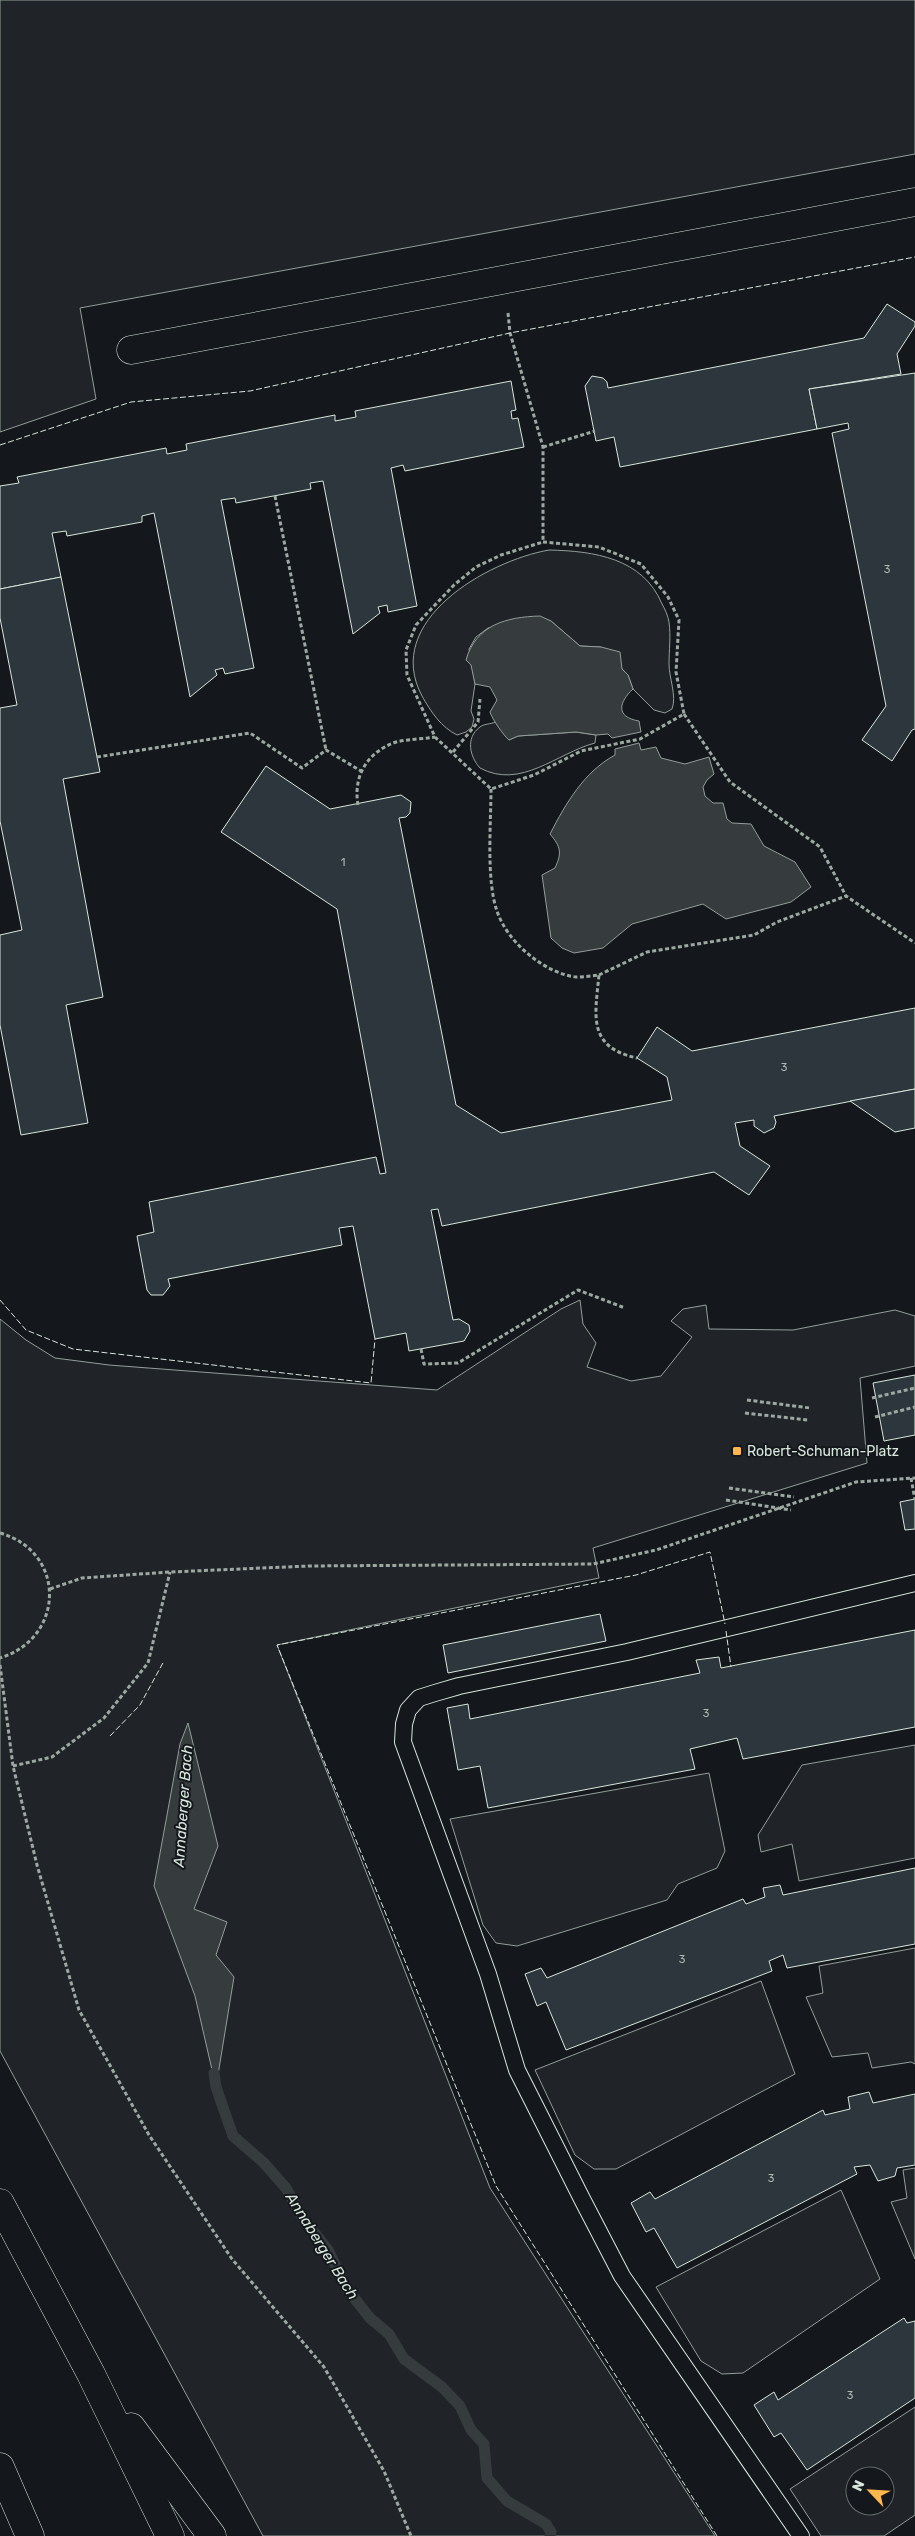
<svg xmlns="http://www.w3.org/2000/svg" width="915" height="2536" font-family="Rubik,sans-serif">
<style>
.green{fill:#202428;stroke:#939e99;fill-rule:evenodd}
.water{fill:#363b3e;stroke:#939e99}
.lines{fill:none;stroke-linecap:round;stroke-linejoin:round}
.stream{stroke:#363b3e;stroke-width:11}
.building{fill:#2c363c;stroke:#d8e6dc}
.service-casing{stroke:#d8e6dc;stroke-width:18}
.minor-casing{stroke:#d8e6dc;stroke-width:29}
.motorway-casing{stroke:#d8e6dc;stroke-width:29}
.path{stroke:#9da8a2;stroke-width:3;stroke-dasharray:4 2.5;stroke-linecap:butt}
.service{stroke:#14181c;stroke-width:16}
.minor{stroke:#14181c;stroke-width:28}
.motorway{stroke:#14181c;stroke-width:28}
.fence{stroke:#d8e6dc;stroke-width:1;stroke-dasharray:6 2.5;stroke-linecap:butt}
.poi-dot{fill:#ffb74d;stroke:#14181c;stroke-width:2}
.labels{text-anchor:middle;stroke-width:4;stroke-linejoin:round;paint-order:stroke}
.number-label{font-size:11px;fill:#adbab4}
.poi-label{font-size:14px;fill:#d8e6dc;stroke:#14181c;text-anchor:start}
.water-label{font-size:15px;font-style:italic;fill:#d8e6dc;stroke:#14181c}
</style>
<rect width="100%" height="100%" fill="#14181c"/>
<!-- green -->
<g class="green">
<path d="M0 0H915V154L80 308 96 399 0 432Z"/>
<path d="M549 550C594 551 643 558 662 604 665 609 668 616 669 622 671 636 669 650 669 664 669 678 677 696 672 709L665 713 654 710 633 689 628 675 601 647 580 646 551 621 488 628 476 637 469 649 475 684 471 711 474 719 472 727 466 732 457 735C441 727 431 712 422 696 382 621 487 561 549 550Z"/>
<path d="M496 722 509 740 518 736 576 732 596 735 595 743C557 753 521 790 480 768 470 757 465 738 480 727 483 724 491 724 496 722Z"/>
<path d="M580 1300 583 1324 596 1343 587 1367 631 1381 661 1376 692 1337 671 1321 683 1309 706 1305 709 1329 793 1330 895 1310 915 1316V1366L860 1378 867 1463 593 1548 599 1578 277 1645 490 2188 715 2536H263L0 2051V1319L26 1340 55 1358 109 1365 437 1390 561 1309Z"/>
<path d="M915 1745V1858L799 1881 792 1844 761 1852 758 1835 802 1765Z"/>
<path d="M709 1773 725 1851 717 1868 678 1884 667 1900 517 1946 496 1943 483 1925 450 1819Z"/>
<path d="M915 1948V2064L911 2062 872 2068 868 2053 832 2057 806 1997 823 1993 819 1966Z"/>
<path d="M761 1981 795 2074 616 2169H594L575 2155 535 2070Z"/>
<path d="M915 2168V2259L891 2202 907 2198 903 2170Z"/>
<path d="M841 2190 880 2279 743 2373 722 2374 701 2361 656 2287Z"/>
<path d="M915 2407V2515L884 2536H821L790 2489ZM855 2476H885V2506H855Z"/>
</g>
<!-- water -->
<g class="water">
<path d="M540 616 551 621 580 646 601 647 620 652 622 669 628 675 633 689C619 702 615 717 639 721L641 732 612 738 608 734 596 735 576 732 518 736 509 740C504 736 492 719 490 712L497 700 490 687 475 684 471 665 466 660C476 625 506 617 540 616Z"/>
<path d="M639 743 641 750 656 747 661 758 685 764 709 757 714 774 707 780 703 787 705 796 713 803H723L727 819 732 823 751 824 764 846 795 862 811 887 791 902 726 919 703 904 632 924 603 948 574 953 562 948 551 938 542 875 555 868C562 853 561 847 550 834 566 803 584 772 615 755V749Z"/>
<path d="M188 1723 218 1846 194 1909 227 1922 216 1955 234 1977 216 2087 195 1996 154 1886 180 1744Z"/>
</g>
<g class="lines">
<!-- stream -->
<path class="stream" d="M214 2073 216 2087 233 2136 264 2163 286 2188 302 2217 328 2250 347 2289 370 2318 389 2334 404 2359 442 2387 460 2406 471 2430 484 2444 487 2478 507 2501 546 2524 551 2532 550 2536"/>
</g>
<!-- building -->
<g class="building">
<path d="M887 304 915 322V326L897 354 901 374 809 389 817 429 620 467 614 437 596 441 585 386 592 376 603 378 607 382 608 388 864 338Z"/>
<path d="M915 373V729L912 730 892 761 862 740 886 706 832 433 849 429 848 423 817 429 809 389Z"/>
<path d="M511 381 516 410 511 411 512 419 518 418 524 447 405 471 403 465 391 468 417 606 388 612 387 605 378 607 380 613 353 634 323 481 310 483 311 489 236 503 235 498 221 500 254 668 225 674 223 668 215 670 217 675 190 697 154 513 142 516V522L67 536 66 531 52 533 61 577 0 589V486L19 483 17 477 166 448 167 454 187 450 186 444 335 415V421L356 417 355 411Z"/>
<path d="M61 577 100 772 63 779 103 997 66 1005 88 1123 21 1135 0 1025V935L22 930 0 821V708L17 705 0 618V589Z"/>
<path d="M266 766 330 809 401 795 411 802 410 813 406 817 399 818 456 1105 501 1133 672 1100 667 1077 637 1058 657 1027 692 1051 915 1008V1089L774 1116 776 1122 774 1128 764 1133 754 1126V1120L735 1123 740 1146 770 1166 749 1195 714 1172 442 1226 438 1209 431 1210 453 1320 459 1319 469 1325 470 1331 464 1341 409 1351 406 1333 375 1339 353 1226 339 1228 342 1245 168 1279 170 1286 163 1295H151L147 1290 137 1236 154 1232 149 1202 376 1157 380 1174 386 1173 337 909 221 832Z"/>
<path d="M915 1089V1128L895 1132 850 1101Z"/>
<path d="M915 1375V1435L884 1441 873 1383Z"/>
<path d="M915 1499V1529L905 1530 900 1502Z"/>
<path d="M600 1614 606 1641 448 1673 443 1645Z"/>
<path d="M915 1630V1727L743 1759 737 1738 690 1749 695 1769 488 1808 480 1766 458 1770 447 1708 468 1704 470 1719 700 1673 696 1660 719 1657 721 1668Z"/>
<path d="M915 1868V1944L787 1968 783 1955 769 1961 772 1971 566 2050 546 2002 537 2006 525 1974 541 1968 547 1978 743 1899 746 1904 765 1897 763 1888 780 1885 783 1895Z"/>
<path d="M869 2092 873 2103 915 2094V2165L897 2168 895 2176 878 2181 870 2165 854 2167 857 2174 677 2268 654 2228 646 2232 631 2203 650 2192 655 2199 823 2110 825 2115 850 2109 848 2097Z"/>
<path d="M904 2318 907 2323 915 2321V2398L807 2470 781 2433 774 2437 754 2405 774 2392 778 2400Z"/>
</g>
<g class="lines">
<defs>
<path id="service" d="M801 2536 622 2276 582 2199 517 2070 488 1974 403 1742 404 1724 408 1710 419 1698 435 1693 459 1686 627 1652 915 1583"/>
<path id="minor" d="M131 350 915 202"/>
<g id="motorway">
<path d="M0 2203 91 2374 170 2536"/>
<path d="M131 2427 212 2536"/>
<path d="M0 2467 30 2536"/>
</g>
</defs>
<!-- service casing -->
<use href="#service" class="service-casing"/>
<!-- minor casing -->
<use href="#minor" class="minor-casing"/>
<!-- motorway casing -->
<use href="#motorway" class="motorway-casing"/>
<!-- path -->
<g class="path">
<path d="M508 313 510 333 543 447V542"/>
<path d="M543 447 595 431"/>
<path d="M275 496 326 750"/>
<path d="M543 542 599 547 641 564 668 597 679 620 676 672 684 714 640 739 581 751 534 775 491 789 435 737 407 675 406 650 416 625 454 585 476 567 501 555Z"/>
<path d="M684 714 730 782 820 847 846 896 915 943"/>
<path d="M453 752 478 722 480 699"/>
<path d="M97 757 250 733 302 768 326 750 361 771"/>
<path d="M491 789C491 823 486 880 497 911 507 942 544 973 576 977 584 977 592 976 599 975 595 1016 587 1047 637 1058"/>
<path d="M358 805C353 776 367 752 396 742 408 739 423 739 435 737"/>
<path d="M599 975 647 952 754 935 777 922 846 896"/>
<path d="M421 1349 424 1364 458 1363 578 1290 625 1308"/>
<path d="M872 1398 915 1388"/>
<path d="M747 1400 810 1408"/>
<path d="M745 1413 808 1420"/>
<path d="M875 1417 915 1407"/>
<path d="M911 1478 915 1500"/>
<path d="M729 1488 794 1497"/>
<path d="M726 1500 791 1510"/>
<path d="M0 1533C67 1552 65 1638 0 1658"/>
<path d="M50 1589 82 1578 170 1572 309 1566 593 1564 656 1550 856 1482 915 1478"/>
<path d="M0 1665 13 1766 37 1865 79 2010 149 2135 232 2259 324 2367 384 2471 411 2536"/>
<path d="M13 1766 52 1757 104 1718 148 1663 170 1572"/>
</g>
<!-- service -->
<use href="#service" class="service"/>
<!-- minor -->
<use href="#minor" class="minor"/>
<!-- motorway -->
<use href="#motorway" class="motorway"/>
<!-- fence -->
<g class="fence">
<path d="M0 445 131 402 250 391 510 333 915 257"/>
<path d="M0 1300 26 1330 73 1349 371 1383 375 1339"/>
<path d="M726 1631 731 1667"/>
<path d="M110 1736 140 1705 164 1661"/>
<path d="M717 2536 496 2186 277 1645 636 1575 710 1552 725 1624"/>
</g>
</g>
<!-- markers -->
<rect class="poi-dot" x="732" y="1446" width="10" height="10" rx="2.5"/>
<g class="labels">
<!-- number labels -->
<g class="number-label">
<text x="887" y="573">3</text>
<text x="343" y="866">1</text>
<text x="784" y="1071">3</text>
<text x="706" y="1717">3</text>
<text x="682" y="1963">3</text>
<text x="771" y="2182">3</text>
<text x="850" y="2399">3</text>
</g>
<!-- poi labels -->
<g class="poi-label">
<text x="747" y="1456">Robert-Schuman-Platz</text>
</g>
<!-- water labels -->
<g class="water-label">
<text transform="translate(183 1806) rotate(-86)" y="5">Annaberger Bach</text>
<text transform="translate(322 2246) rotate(58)" y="5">Annaberger Bach</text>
</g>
</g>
<!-- north arrow -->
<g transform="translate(870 2491) rotate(295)"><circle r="24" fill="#14181c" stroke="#626a69"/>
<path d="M0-4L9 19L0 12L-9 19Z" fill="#ffb74d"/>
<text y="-8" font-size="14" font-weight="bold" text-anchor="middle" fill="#d8e6dc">N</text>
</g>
</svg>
